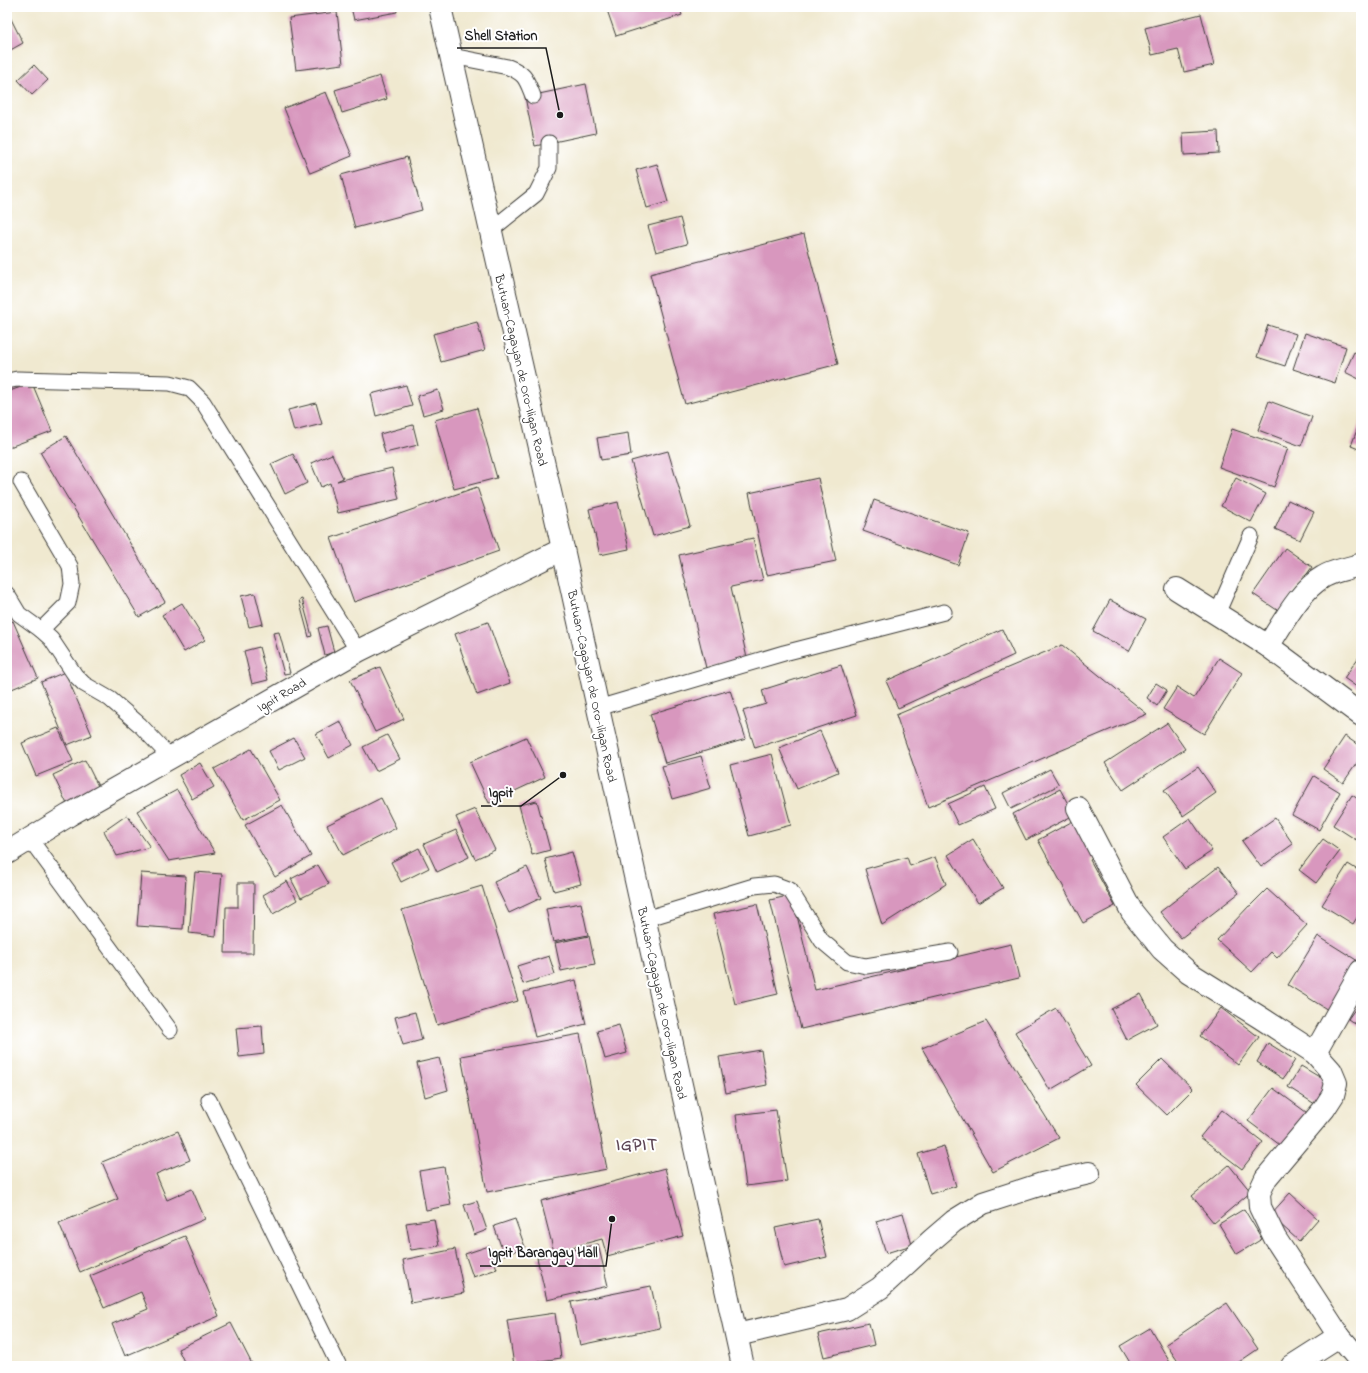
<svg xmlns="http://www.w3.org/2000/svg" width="1368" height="1373" font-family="'Indie Flower',sans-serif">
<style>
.building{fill:#d897be}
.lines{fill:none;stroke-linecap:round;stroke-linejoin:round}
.lane-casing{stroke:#3c3b37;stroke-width:17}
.street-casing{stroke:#3c3b37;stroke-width:24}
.secondary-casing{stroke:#3c3b37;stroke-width:24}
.highway-casing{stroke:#3c3b37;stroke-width:24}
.lane{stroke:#fff;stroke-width:15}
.street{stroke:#fff;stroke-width:22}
.secondary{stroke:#fff;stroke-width:22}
.highway{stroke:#fff;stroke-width:22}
.labels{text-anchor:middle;stroke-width:4;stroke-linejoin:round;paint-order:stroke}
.street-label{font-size:13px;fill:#1c1c1c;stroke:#fff}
.district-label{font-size:17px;font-weight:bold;letter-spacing:1px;fill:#5e4755;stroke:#fff}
.leader{fill:none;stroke:#1c1c1c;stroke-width:1.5}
.callout-dot{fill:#1c1c1c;stroke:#fff;stroke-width:1.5}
.callout-label{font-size:14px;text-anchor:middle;font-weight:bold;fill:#1c1c1c;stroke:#fff;stroke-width:4;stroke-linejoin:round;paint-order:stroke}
</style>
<rect width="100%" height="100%" fill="#fff"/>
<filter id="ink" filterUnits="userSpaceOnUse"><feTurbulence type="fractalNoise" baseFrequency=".025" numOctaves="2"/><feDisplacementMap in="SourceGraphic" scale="8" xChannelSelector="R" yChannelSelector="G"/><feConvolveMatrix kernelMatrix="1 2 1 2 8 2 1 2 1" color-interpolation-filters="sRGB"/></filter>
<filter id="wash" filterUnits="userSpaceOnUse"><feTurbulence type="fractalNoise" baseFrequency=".012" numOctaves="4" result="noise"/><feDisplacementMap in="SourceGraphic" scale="16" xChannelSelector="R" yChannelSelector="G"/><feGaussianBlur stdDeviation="0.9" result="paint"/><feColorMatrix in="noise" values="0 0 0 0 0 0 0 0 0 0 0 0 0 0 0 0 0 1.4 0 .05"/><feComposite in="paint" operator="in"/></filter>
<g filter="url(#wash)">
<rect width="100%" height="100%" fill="#f0e9d0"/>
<g id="blocks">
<!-- building -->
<g class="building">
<path d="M351 7H396L397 12 354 20Z"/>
<path d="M606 7H679L682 15 616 36Z"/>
<path d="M7 11 23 43 7 52Z"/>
<path d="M337 12 343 64 296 70 289 18Z"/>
<path d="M1201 14 1214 65 1184 72 1178 49 1152 55 1145 28Z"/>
<path d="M34 65 48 80 32 95 18 80Z"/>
<path d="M380 76 387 99 342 113 335 90Z"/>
<path d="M586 84 596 133 535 146 525 97Z"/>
<path d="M326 92 352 156 310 173 284 108Z"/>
<path d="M1218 131 1219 153 1184 155 1183 133Z"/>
<path d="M407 157 422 210 355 228 341 175Z"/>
<path d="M657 164 668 202 647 208 636 170Z"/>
<path d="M680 218 687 244 656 252 648 226Z"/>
<path d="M804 234 838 364 685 404 650 274Z"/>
<path d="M477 322 485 350 441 362 433 334Z"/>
<path d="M1268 325 1296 334 1285 366 1257 357Z"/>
<path d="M1305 333 1346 347 1335 383 1293 369Z"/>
<path d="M1354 352 1361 355V380L1345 372Z"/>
<path d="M32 383 52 431 7 448V392Z"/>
<path d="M406 385 412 406 376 416 371 394Z"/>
<path d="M438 390 444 409 423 415 417 396Z"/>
<path d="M1269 401 1312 417 1301 446 1258 430Z"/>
<path d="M316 403 322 424 294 431 288 410Z"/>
<path d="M477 408 497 478 454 489 435 420Z"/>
<path d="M1361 419V450L1351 446Z"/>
<path d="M413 425 418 445 385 453 380 434Z"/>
<path d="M1232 429 1288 448 1274 487 1219 467Z"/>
<path d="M628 433 631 455 601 460 597 438Z"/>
<path d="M66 436 165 602 139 617 40 452Z"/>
<path d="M668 451 690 526 653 536 631 461Z"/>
<path d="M293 454 307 483 285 494 271 464Z"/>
<path d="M332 454 343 478 337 481 392 468 399 499 338 513 330 483 321 487 311 463Z"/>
<path d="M818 478 836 561 767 575 749 493Z"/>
<path d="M1236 478 1266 494 1251 522 1221 506Z"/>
<path d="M477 487 499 551 354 602 331 538Z"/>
<path d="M874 500 969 533 958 565 863 531Z"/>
<path d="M1288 500 1314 512 1300 540 1275 529Z"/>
<path d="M618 502 629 549 600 555 589 509Z"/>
<path d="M753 538 763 580 731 587 747 658 706 668 679 555Z"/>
<path d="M1285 548 1312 567 1280 612 1253 594Z"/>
<path d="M255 593 263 624 249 627 241 596Z"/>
<path d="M302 599 312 636 309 637 299 600Z"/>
<path d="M1110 600 1146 619 1129 651 1093 631Z"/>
<path d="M182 603 205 640 184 652 162 615Z"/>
<path d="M13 621 38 678 7 691V623Z"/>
<path d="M488 622 510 683 477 695 455 634Z"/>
<path d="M327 626 334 652 325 655 318 628Z"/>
<path d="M1002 629 1014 655 898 708 886 681Z"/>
<path d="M279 632 290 673 284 674 273 633Z"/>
<path d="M1062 645 1147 714 928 807 896 715Z"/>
<path d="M259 647 268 680 252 684 244 651Z"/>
<path d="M1361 654V690L1344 678Z"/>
<path d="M1219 658 1242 673 1204 734 1163 709 1177 687 1194 698Z"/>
<path d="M841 665 857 715 755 748 743 711 766 704 762 690Z"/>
<path d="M380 667 404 719 375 732 350 680Z"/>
<path d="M65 672 92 735 67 745 41 682Z"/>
<path d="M1156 683 1167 690 1157 706 1147 698Z"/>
<path d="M730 690 746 739 665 763 650 714Z"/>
<path d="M340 721 353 745 329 758 316 734Z"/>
<path d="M1167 723 1185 749 1123 790 1105 763Z"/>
<path d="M58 728 73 761 36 776 22 743Z"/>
<path d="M820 731 838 772 797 789 779 748Z"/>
<path d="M387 735 400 759 376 771 363 747Z"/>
<path d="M1345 736 1361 747V757L1343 783 1323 769Z"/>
<path d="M526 737 545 777 489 803 470 762Z"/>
<path d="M294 738 305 757 279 770 269 751Z"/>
<path d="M251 749 280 800 243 820 214 769Z"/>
<path d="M772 754 791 825 749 836 730 765Z"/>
<path d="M701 756 711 788 672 799 662 766Z"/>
<path d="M85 760 99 788 67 804 53 775Z"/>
<path d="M200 763 214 787 192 799 179 775Z"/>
<path d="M1198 767 1216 793 1183 816 1164 790Z"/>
<path d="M1050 769 1059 785 1011 809 1003 793Z"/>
<path d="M1314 776 1340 792 1319 830 1292 815Z"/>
<path d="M985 787 995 809 958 825 948 804Z"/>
<path d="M1060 789 1074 815 1026 840 1013 814Z"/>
<path d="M177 790 215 853 169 861 137 811Z"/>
<path d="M1352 795 1361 801V843L1333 825Z"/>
<path d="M381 798 396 828 343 855 327 825Z"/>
<path d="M537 801 550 850 532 855 519 805Z"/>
<path d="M282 805 311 856 275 877 245 825Z"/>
<path d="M475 809 495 850 475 859 456 817Z"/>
<path d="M127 815 150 847 117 856 104 831Z"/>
<path d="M1190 818 1212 851 1185 869 1163 837Z"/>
<path d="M1275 818 1293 844 1261 867 1242 841Z"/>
<path d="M1073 821 1094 858 1090 860 1115 906 1083 923 1038 840Z"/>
<path d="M456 830 469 857 437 872 424 844Z"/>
<path d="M973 839 1003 888 978 903 948 855Z"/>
<path d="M1323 839 1340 851 1316 883 1299 870Z"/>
<path d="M419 848 429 868 401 882 391 862Z"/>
<path d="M572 852 581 884 554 891 545 859Z"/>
<path d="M907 857 910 866 935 857 946 884 882 925 865 869Z"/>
<path d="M1348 864 1361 872V911L1353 924 1322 905Z"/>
<path d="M318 865 329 884 301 898 291 879Z"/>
<path d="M527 867 541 898 509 913 494 882Z"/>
<path d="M1218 867 1239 893 1181 938 1160 912Z"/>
<path d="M195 872 222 874 216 936 189 933Z"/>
<path d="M141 873 186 876 183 929 137 926Z"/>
<path d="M287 881 297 900 273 914 263 895Z"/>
<path d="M238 883H254L253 953H225L226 907H238Z"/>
<path d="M482 886 518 1001 437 1025 402 910Z"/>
<path d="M1267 889 1307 925 1277 958 1271 952 1252 972 1217 940 1249 906H1250Z"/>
<path d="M792 895 815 990 1011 944 1019 978 801 1029 770 900Z"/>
<path d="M581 903 588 935 553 942 546 909Z"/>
<path d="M757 904 778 994 735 1004 713 914Z"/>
<path d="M589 936 595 964 561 971 555 943Z"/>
<path d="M1318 936 1361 963 1333 1013 1288 985Z"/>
<path d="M549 956 555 974 523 984 517 966Z"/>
<path d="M576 980 586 1024 535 1037 524 992Z"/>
<path d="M1141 994 1157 1024 1127 1040 1111 1009Z"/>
<path d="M1361 1001V1028L1348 1019Z"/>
<path d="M1056 1008 1091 1066 1050 1090 1015 1032Z"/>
<path d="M1221 1008 1259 1037 1238 1065 1200 1036Z"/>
<path d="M415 1012 422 1040 403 1045 395 1017Z"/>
<path d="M986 1021 1059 1138 993 1172 922 1048Z"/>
<path d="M619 1025 627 1053 605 1059 597 1031Z"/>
<path d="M262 1026 264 1054 239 1057 236 1028Z"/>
<path d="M580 1034 607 1169 487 1192 461 1056Z"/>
<path d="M1268 1043 1295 1060 1283 1079 1257 1062Z"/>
<path d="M761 1050 767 1085 726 1093 719 1057Z"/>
<path d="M439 1058 448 1090 425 1097 417 1063Z"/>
<path d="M1162 1059 1193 1089 1167 1115 1136 1085Z"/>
<path d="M1301 1066 1331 1084 1318 1106 1288 1087Z"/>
<path d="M1273 1088 1310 1115 1284 1148 1248 1121Z"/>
<path d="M776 1110 787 1181 746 1186 736 1115Z"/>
<path d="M1222 1110 1263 1142 1242 1169 1200 1137Z"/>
<path d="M178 1131 190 1160 156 1174 167 1200 192 1189 205 1219 80 1272 59 1223 118 1199 102 1162Z"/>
<path d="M944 1146 956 1186 930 1194 918 1154Z"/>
<path d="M1229 1165 1251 1192 1214 1223 1192 1196Z"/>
<path d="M444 1167 451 1205 426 1210 419 1171Z"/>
<path d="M665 1168 683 1236 607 1256 602 1239 554 1252 541 1201Z"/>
<path d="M1290 1193 1318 1219 1299 1241 1270 1215Z"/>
<path d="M477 1201 487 1230 474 1235 464 1205Z"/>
<path d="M1244 1209 1262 1239 1237 1254 1219 1224Z"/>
<path d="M903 1213 912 1245 886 1253 876 1221Z"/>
<path d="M434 1219 439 1246 411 1250 406 1223Z"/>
<path d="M515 1219 525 1247 504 1255 494 1226Z"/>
<path d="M818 1219 827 1257 784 1267 775 1228Z"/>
<path d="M185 1236 219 1316 125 1356 112 1324 148 1309 141 1292 104 1308 90 1276Z"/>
<path d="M598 1244 608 1286 547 1300 537 1258Z"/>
<path d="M489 1246 497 1269 473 1277 465 1254Z"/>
<path d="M455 1249 464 1293 411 1303 403 1260Z"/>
<path d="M651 1286 660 1328 580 1345 571 1302Z"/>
<path d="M1227 1303 1258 1349 1233 1366H1181L1166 1344Z"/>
<path d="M555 1313 561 1358 514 1365 507 1320Z"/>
<path d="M231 1323 253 1366H186L178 1349Z"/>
<path d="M869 1323 874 1345 824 1357 818 1334Z"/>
<path d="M1150 1328 1172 1366H1132L1120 1346Z"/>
</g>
</g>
</g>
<g filter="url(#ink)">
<use href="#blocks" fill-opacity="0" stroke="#3c3b37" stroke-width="1"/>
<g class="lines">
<defs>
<g id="lane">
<path d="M452 56 508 67C526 74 526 79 533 96"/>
<path d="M491 230 536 194 549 168V143"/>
<path d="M7 381 17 379 170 383 189 388 203 402 358 651"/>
<path d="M21 482 70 566 72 584 68 603 41 630"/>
<path d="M7 594 19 614 41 630 51 639 75 675 84 684 110 699 140 725 171 758"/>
<path d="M1217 614 1251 536"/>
<path d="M598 708 784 653 944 612"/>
<path d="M30 839 170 1030"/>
<path d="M645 919 754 886 774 884 790 890 822 941 847 962 866 966 950 952"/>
<path d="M209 1100 339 1366"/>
</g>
<g id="street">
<path d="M1177 589 1268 646 1361 715"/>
<path d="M1268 646C1283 623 1300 590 1323 577 1334 570 1349 569 1361 564"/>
<path d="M1078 808 1132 912 1162 949 1189 973 1261 1018 1315 1053 1331 1071 1336 1083 1333 1095 1324 1109 1266 1178 1259 1193 1260 1207 1275 1238 1339 1336 1361 1362"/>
<path d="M1315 1053 1361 971"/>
<path d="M737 1335 847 1309 880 1288 933 1239 954 1221 983 1203 1042 1184 1089 1173"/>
<path d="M1292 1366 1339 1336"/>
</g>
<path id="secondary" d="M7 853 69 815 358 651 563 549"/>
<path id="highway" d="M440 7 563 549 743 1366"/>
</defs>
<!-- lane casing -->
<use href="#lane" class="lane-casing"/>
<!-- street casing -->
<use href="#street" class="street-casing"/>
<!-- secondary casing -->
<use href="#secondary" class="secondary-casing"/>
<!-- highway casing -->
<use href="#highway" class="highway-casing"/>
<!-- lane -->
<use href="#lane" class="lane"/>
<!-- street -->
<use href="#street" class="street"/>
<!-- secondary -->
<use href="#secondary" class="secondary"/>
<!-- highway -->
<use href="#highway" class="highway"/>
</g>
</g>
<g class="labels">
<!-- street labels -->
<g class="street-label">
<text transform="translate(522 370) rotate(77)" y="5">Butuan-Cagayan de Oro-Iligan Road</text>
<text transform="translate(593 686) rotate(78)" y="5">Butuan-Cagayan de Oro-Iligan Road</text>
<text transform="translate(281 694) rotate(-30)" y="5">Igpit Road</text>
<text transform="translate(663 1003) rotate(78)" y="5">Butuan-Cagayan de Oro-Iligan Road</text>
</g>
<!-- district labels -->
<g class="district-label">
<text x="637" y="1150">IGPIT</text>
</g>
</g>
<!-- callouts -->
<path class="leader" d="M560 115L546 48H457M563 775L521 806H481M612 1219L606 1266H480"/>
<g class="callout-dot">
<circle cx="560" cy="115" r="4"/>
<circle cx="563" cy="775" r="4"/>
<circle cx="612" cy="1219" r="4"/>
</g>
<g class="callout-label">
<text x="501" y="40">Shell Station</text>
<text x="501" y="797">Igpit</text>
<text x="543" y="1257">Igpit Barangay Hall</text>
</g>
<!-- margin -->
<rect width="1368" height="1373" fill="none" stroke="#fff" stroke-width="24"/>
</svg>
